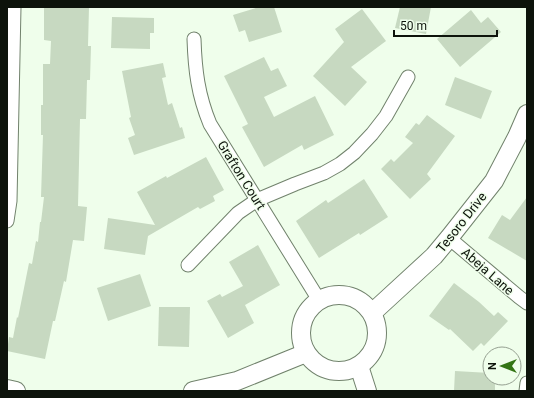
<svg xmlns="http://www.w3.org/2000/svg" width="534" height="398" font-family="Roboto,sans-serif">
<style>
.building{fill:#c7d9c1}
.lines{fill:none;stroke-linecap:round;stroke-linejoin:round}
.street-casing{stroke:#71826c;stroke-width:15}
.secondary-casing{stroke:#71826c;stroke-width:20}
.street{stroke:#fff;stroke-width:13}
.secondary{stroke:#fff;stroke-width:18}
.labels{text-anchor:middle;stroke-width:3;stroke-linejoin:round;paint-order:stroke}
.street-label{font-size:13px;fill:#0d130b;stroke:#effeeb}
</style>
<rect width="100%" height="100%" fill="#effeeb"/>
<!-- building -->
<g class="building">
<path d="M44 7H89L88 46H91L90 80H87L86 119H80L78 206 87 207 84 241 73 240 66 282 64 281 55 321H53L45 359 7 351 9 337 13 338 17 317 18 318 29 263 32 264 36 241 38 242 40 222H41L44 197H41L43 135H41V105H43V64H50L51 41 44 40Z"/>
<path d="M259 7H274L282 32 249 42 245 30 239 32 233 15Z"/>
<path d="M400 7H431L426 34 395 28Z"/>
<path d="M362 9 386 41 351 67 367 82 345 106 313 76 344 42 335 29Z"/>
<path d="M471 10 481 23 488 17 501 32 460 67 437 39Z"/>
<path d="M112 17 154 18V33H150V49L111 48Z"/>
<path d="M264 57 271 71 278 68 287 86 264 97 274 117 315 96 334 135 304 150 302 145 264 167 242 127 248 124 224 76Z"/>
<path d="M163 63 166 77 162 78 168 105 172 103 180 128 182 127 185 138 134 155 128 138 135 135 129 118 131 117 122 71Z"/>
<path d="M455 77 492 91 481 119 445 105Z"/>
<path d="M427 115 455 136 427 174 431 179 410 199 381 169 391 159 394 162 413 143 405 137 416 123 419 125Z"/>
<path d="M206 157 224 190 213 196 215 201 200 209 198 207 148 236 145 255 104 249 108 218 155 225 137 192 166 176 167 178Z"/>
<path d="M364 179 388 217 360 235 359 233 319 258 296 221 326 200 328 203Z"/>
<path d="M527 197V261L488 238 502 215 510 220Z"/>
<path d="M258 245 280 285 245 305 254 323 228 338 207 301 220 294 222 297 243 286 229 262Z"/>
<path d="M140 274 151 306 108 321 97 288Z"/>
<path d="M454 283 479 302 494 316 498 312 508 321 484 346 481 343 473 351 450 329 449 330 429 316Z"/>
<path d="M159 307H190L189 347 158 346Z"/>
<path d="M455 371 490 373V378H495V391H454Z"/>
</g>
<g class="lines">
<defs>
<g id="street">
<path d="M194 39C195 70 198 95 210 124L319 300"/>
<path d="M7 221 10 201 14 7"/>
<path d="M449 238 519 297 527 303"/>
<path d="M188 265 238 213 257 200 295 184 324 173 340 164 354 153 372 134 386 116 408 77"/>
<path d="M526 391 527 383"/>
</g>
<g id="secondary">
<circle cx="339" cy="333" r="38"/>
<path d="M372 313 434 256 449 238 494 181 517 137 527 114"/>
<path d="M359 366 367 391"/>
<path d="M7 389 16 391"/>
<path d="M193 391 237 381 306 353"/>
</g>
</defs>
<!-- street casing -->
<use href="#street" class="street-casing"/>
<!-- secondary casing -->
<use href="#secondary" class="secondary-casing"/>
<!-- street -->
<use href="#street" class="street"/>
<!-- secondary -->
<use href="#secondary" class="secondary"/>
</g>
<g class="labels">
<!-- street labels -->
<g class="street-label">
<text transform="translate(242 175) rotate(58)" y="5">Grafton Court</text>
<text transform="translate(461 222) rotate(-52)" y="5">Tesoro Drive</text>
<text transform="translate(488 271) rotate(41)" y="5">Abeja Lane</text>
</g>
</g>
<!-- border -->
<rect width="534" height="398" fill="none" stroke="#0d130b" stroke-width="16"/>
<!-- north arrow -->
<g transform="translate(502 366) rotate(270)"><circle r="19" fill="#effeeb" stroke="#95a091"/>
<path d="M0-3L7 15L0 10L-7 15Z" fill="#337514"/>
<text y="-6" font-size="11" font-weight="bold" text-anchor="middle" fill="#0d130b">N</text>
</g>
<!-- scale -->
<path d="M394 30v6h103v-6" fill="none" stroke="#0d130b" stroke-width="2"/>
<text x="400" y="30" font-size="12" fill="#0d130b" stroke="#effeeb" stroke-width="3" paint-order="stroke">50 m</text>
</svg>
